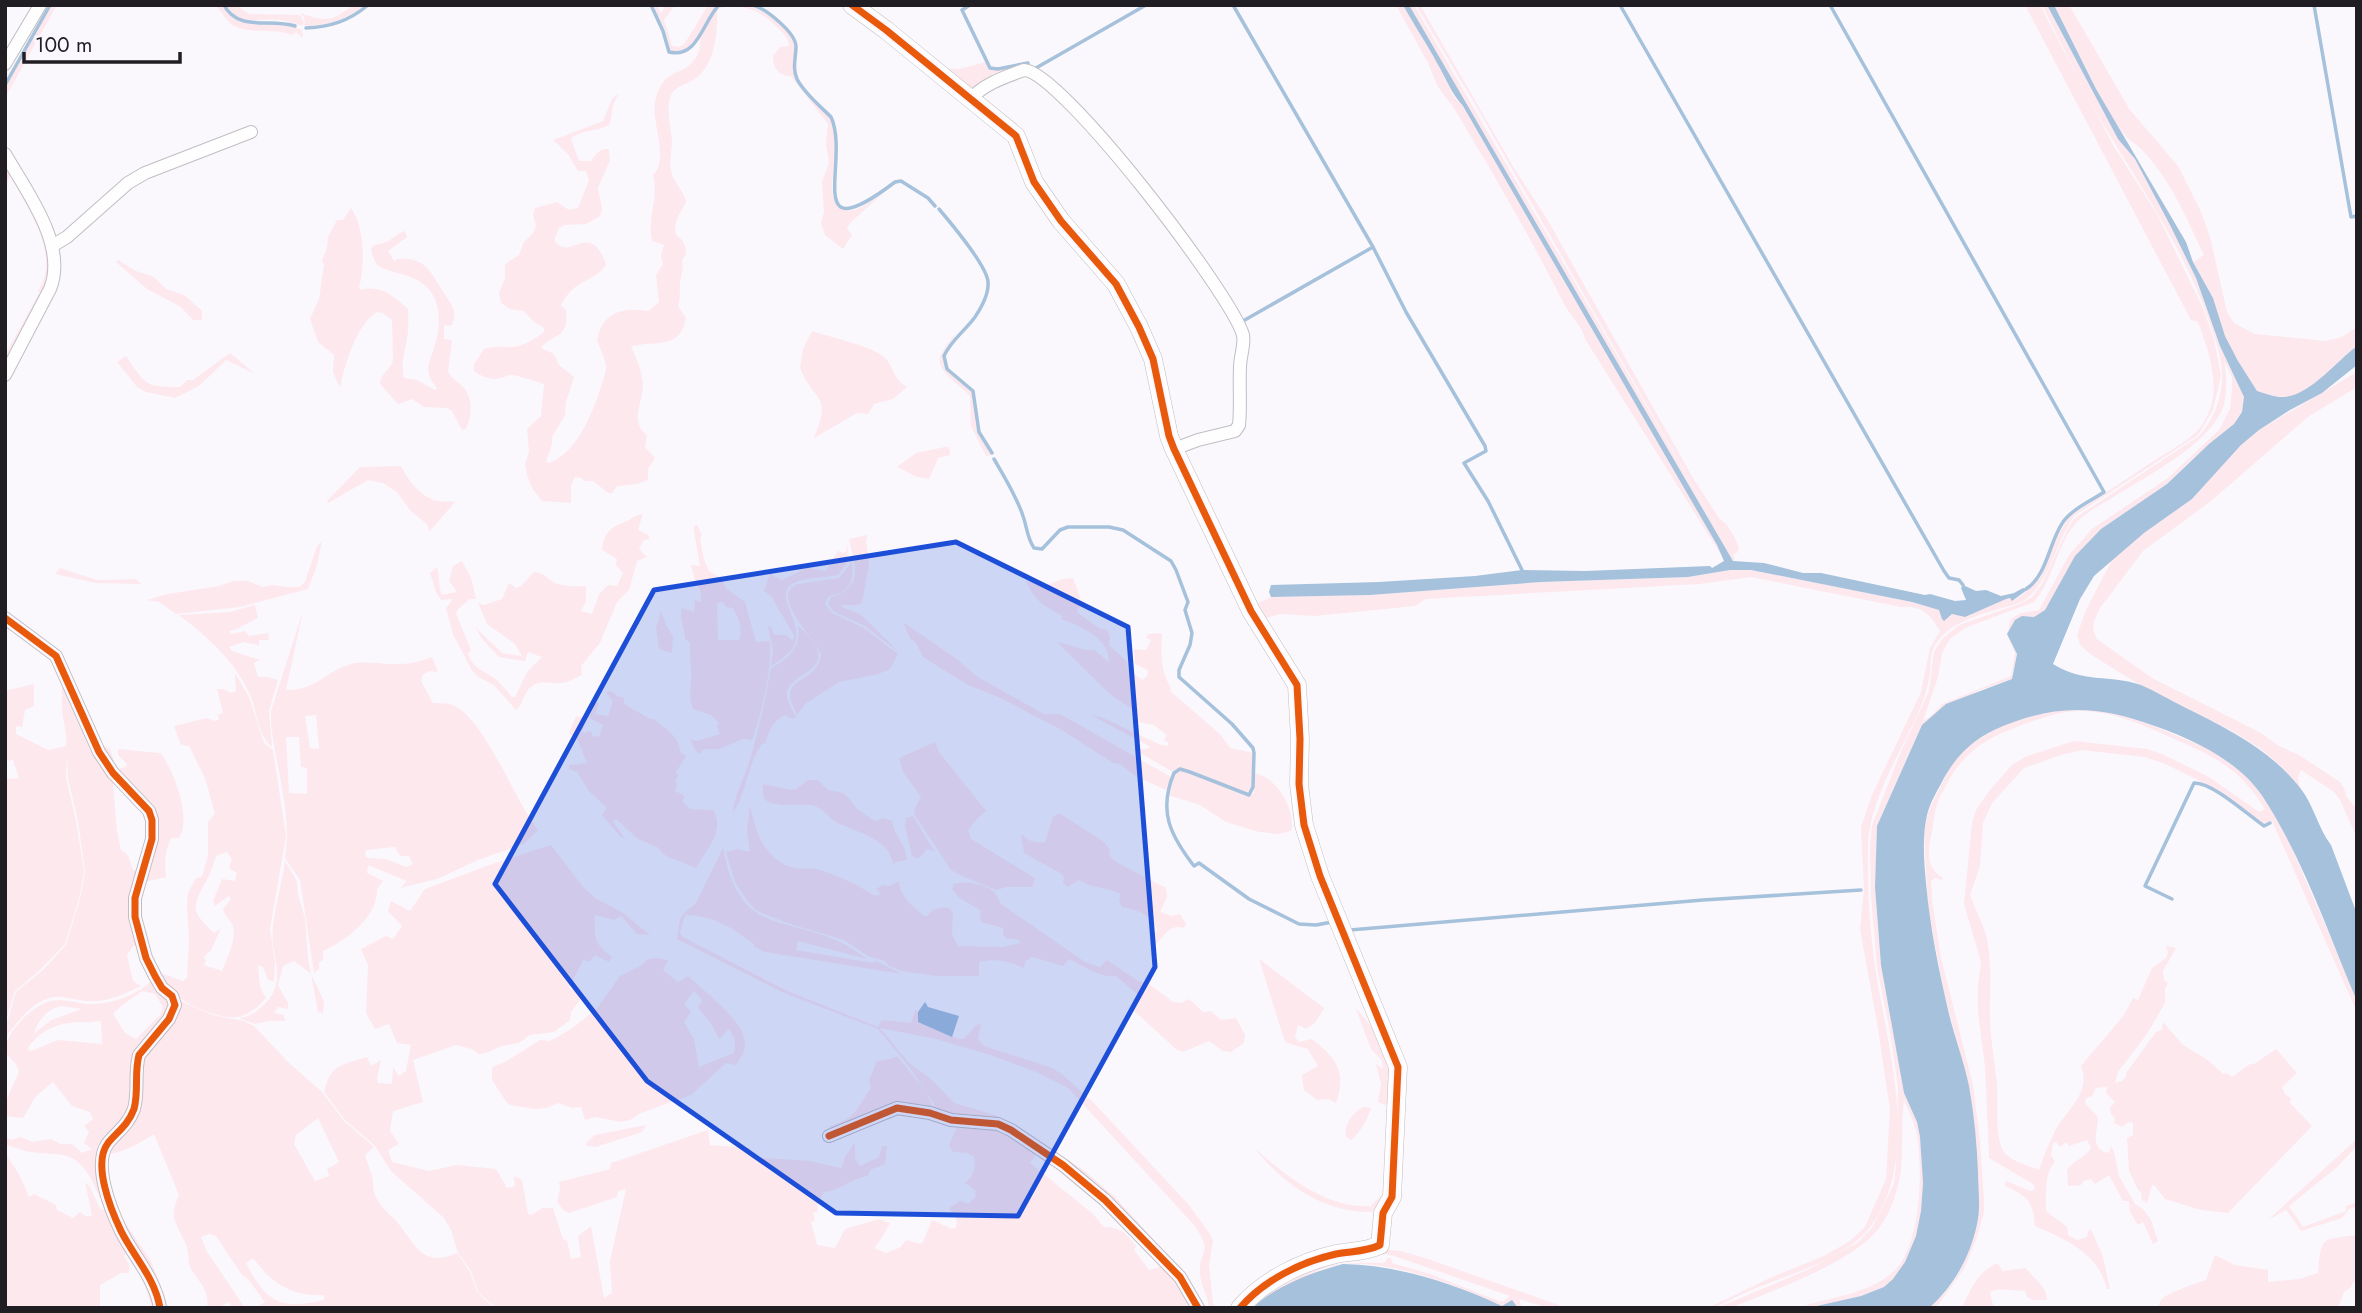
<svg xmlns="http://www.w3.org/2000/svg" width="2362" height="1313" font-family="Jost,sans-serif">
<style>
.green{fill:#fde8ee;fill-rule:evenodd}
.water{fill:#a5c1db}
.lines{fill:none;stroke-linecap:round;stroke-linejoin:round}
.stream{stroke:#a5c1db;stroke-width:3.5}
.street-casing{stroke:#c0bec3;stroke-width:14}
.secondary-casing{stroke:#c0bec3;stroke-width:19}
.street{stroke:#fefeff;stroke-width:12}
.secondary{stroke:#fefeff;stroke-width:18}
.cycleway-casing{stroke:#faf7fe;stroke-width:11}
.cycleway{stroke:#e8590c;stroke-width:7}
.marked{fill:#1d4ed8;fill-opacity:0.2;stroke:#1d4ed8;stroke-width:5;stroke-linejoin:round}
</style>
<rect width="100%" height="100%" fill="#faf8fd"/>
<!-- green -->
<g class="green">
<path d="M51 5H57L5 98V87Z"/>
<path d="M214 5H223C237 32 256 20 280 23 287 24 295 27 302 30L303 38 296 32 292 35C273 27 252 35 234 26 225 21 222 10 214 5Z"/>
<path d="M226 5H236L249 14 300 15 304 22 302 26C295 24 288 21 281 20 259 17 239 28 226 5Z"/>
<path d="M353 5H365C347 19 328 26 305 26L304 17 300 13C326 22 331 22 353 5Z"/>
<path d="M653 5H657L661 14 666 5H675L664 20 672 46C677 46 679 48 683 45 687 42 703 13 708 5H717C701 23 698 55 670 51L665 30Z"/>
<path d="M745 5C761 8 790 28 794 44 797 57 790 68 797 81 804 96 820 104 829 117 834 124 834 136 835 143 838 160 823 201 842 209 857 216 878 196 889 188L850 223 847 228 852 235 843 249 825 235 821 223 824 212 822 182 829 163 826 144 828 124 791 76C778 76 773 68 773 56L780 47 789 46C788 37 784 34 778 28 761 11 741 1 717 9 718 31 715 65 695 79 686 85 673 86 670 98 666 112 671 127 672 141 672 152 668 163 672 174 675 184 684 191 686 202 680 214 673 221 676 235 685 241 686 246 686 255L682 260C684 269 681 274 680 283 679 292 681 298 678 306L686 318C680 352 653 339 631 347 637 358 642 372 643 384 643 403 629 421 647 435L645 447 655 458 648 469V480L637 484 617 486 612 493H608L593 481H584L582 478 575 477 571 485V503L542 501 532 488 527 475 525 464 529 452 527 429 541 416 544 384C542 383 513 374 511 375 503 375 508 377 501 378 491 381 481 376 474 371V364L484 349C494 346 502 347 512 347 523 347 536 338 544 332V328L534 322 524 311 510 309 501 303 499 293 505 278V264L519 255 524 242 534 232 536 225 533 215 535 208 557 202 569 210 578 208 589 180 586 171H578L568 154 553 140 603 121 612 99 619 93 613 105 610 124C598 133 583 128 571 139L579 161H591C596 154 600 148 609 149L610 160 598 188 602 209 600 216 586 224 564 225 559 228 554 240C570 264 589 218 606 264 598 281 572 279 561 306L566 310C569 340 554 332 541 348L552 353 556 357 558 364 574 377 566 402 565 415 552 437V444L546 462 549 463C575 454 591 417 599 393 601 385 606 375 606 366 605 357 600 349 597 340 603 311 623 307 649 311L659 302 656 275 663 264 661 256 664 245 652 241C647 217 659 199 653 175 670 159 651 122 655 102 663 65 683 79 697 56 700 50 700 46 700 40 701 30 710 13 719 7 725 3 738 5 745 5Z"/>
<path d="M1396 5H1403L1440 67 1454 97 1463 106 1717 545 1725 561 1585 339C1582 325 1569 315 1563 302 1530 236 1492 172 1454 108L1438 87 1428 63Z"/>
<path d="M1409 5H1414L1731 552 1476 106 1416 5H1420L1514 168 1547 219 1693 478 1719 518 1727 525 1735 538 1739 548 1737 553 1733 554 1735 559 1733 561Z"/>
<path d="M2025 5H2040L2113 145 2157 214 2203 308 2214 340 2221 375 2213 410 2198 435 2074 516C2055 543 2050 584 2022 602 1993 612 1943 619 1932 652 1930 658 1931 666 1930 673 1928 687 1924 700 1918 713 1900 754 1869 801 1868 846 1867 888 1870 932 1876 973 1888 1049 1921 1157 1871 1226 1848 1257 1792 1274 1756 1288 1741 1294 1727 1302 1713 1308H1708L1772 1277 1824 1256 1850 1241 1865 1227 1886 1179 1890 1109 1877 1023 1860 929 1864 889 1861 827 1872 795 1921 692 1930 648 1940 631C1929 613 1923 606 1901 607L1751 577 1699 584 1426 599 1415 606 1315 616 1280 614 1257 621 1249 607 1271 597 1370 595 1541 582 1688 577 1730 570H1751L1912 602 1939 610 1942 615 1949 617 1952 614 1965 617 2006 599 2010 598 2012 601C2046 585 2049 543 2070 516 2097 498 2125 480 2152 462 2167 452 2185 443 2197 431 2226 399 2211 357 2198 322L2191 320Z"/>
<path d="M2042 5H2047L2118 139 2135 159 2170 225 2196 278 2220 346 2244 397 2242 412 2234 424 2188 463 2167 484 2101 529 2075 557 2045 610 2034 617 2022 616 2008 634 2017 653 2012 679 1977 691 1922 725 1877 826 1875 887 1881 965 1904 1093 1917 1122 1920 1137 1923 1183 1921 1211 1916 1236 1905 1262 1893 1279 1884 1287 1861 1296 1808 1308H1797C1829 1297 1867 1295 1893 1272 1921 1248 1923 1170 1917 1136 1915 1124 1909 1112 1904 1100 1901 1123 1903 1147 1901 1170 1898 1191 1889 1219 1874 1234 1843 1266 1772 1291 1730 1308H1717L1807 1270 1857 1243 1872 1228 1894 1184 1896 1165 1898 1088 1890 1032 1877 968 1871 896 1870 846 1872 825 1902 749 1929 691 1934 652 1942 639 1959 625 2022 603 2032 597 2042 584 2069 526 2075 518 2199 436C2213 421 2222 398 2222 378 2223 357 2215 340 2209 321 2187 256 2149 200 2114 142 2087 100 2065 50 2042 5ZM2224 361 2232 377V390L2230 409 2219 430 2168 478 2092 529 2069 555 2039 610 2021 613 2011 619 2007 634 2015 653 2011 676 1942 704 1932 715 1923 721 1938 677 1942 653 1950 639 1965 628 2034 602C2054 579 2057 542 2078 521 2087 512 2098 506 2109 500 2142 478 2212 445 2224 404 2227 391 2227 375 2224 361Z"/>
<path d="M2054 5H2069L2130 110 2178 166 2201 212 2210 237 2227 312 2234 323 2255 334 2326 341 2342 337 2357 327V346C2335 362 2308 399 2279 397 2272 397 2264 393 2257 392L2238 361 2225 336 2213 298 2193 262 2204 255C2187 219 2169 176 2140 148 2135 143 2128 140 2124 134 2094 96 2075 48 2054 5Z"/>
<path d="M986 62 989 69C1002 70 1015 64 1029 65L975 91 940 68 959 69Z"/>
<path d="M5 162 48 244 51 277 5 367V355L40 292 38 291C62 254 27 208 10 175L5 189Z"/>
<path d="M351 208C365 228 365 265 359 288L361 290C380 284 395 297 408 309 408 317 409 325 408 332 406 348 400 363 404 378L417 380 435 390 437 388C434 384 430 379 429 374 426 366 432 356 434 348 441 327 443 298 422 283 409 273 391 274 377 265L372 255 371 248C376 243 379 245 386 242 393 239 397 233 405 231L407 237 388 251 394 261 397 259C427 256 431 274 444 293 451 304 458 311 452 325L444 326V339L452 340 448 372C452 378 456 381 461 385 474 397 472 414 466 429L462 430 452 411 447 408 424 407 412 399 398 404 380 384C380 373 392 370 393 359L392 320 383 313 377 312C356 325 345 364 340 388L333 372 334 355 318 342 310 319 319 299 324 265 322 261 327 248 328 237 337 220H343Z"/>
<path d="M118 260 136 271 154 277 166 289 184 295 202 311V320H193L181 307 147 289 116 262Z"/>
<path d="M812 331C829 337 872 346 884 357 895 367 891 377 907 387L893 399 874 404 868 414 857 413 814 438C833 393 814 403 800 368L803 349Z"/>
<path d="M957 332 942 356C945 375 959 379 972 392L978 433 991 455 986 456 971 426 970 396C959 383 930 369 943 351 947 344 951 338 957 332Z"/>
<path d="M230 353 255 374 226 360 199 386 175 398 146 392 137 387 117 362 126 356C146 385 144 387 180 387L187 380H193Z"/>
<path d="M2357 372 2354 389 2309 416 2211 501 2143 551 2100 608 2094 621 2093 630 2097 639 2152 678 2261 733 2279 746 2299 755 2340 782 2344 788 2346 796 2357 809V838L2340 800 2334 792 2301 770 2298 778 2300 788 2282 767 2261 749 2234 732 2140 685 2090 654 2080 645 2077 635 2086 610 2112 560 2144 533 2192 499 2241 445 2259 430Z"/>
<path d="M945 447H949L950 455 938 458 929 479 917 477 897 467 916 453Z"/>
<path d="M401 466C408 480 421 498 438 501 444 503 449 500 455 502L429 532 428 525 411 511 397 492 383 483 368 480 328 503 327 501 360 467Z"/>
<path d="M643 514 638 530 648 535 650 539 644 540 639 549 647 557 637 561 629 590 617 602 600 643 581 666 582 675C576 678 567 683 560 683 551 684 541 679 532 686 523 692 524 704 516 710L495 686 477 676 471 669 453 634 446 608 453 599 441 600 436 592 430 573 437 567C440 577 438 586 442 595L457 592 449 581 453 566 462 561 471 578 476 599H470L458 609 456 614 471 650 468 653C472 667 480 669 491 676 499 681 506 690 512 697H515L527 672 542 657 528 652 525 661 499 657 482 639 475 627 502 653 522 656 515 644 487 624 478 603 484 605 502 599 509 583 516 588 521 586 534 572C548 575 545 577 555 583 561 586 579 587 586 586V601L581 611 592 614 599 594 608 585 617 586 623 573 616 565 617 559 602 550C604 532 611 527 627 521 633 518 636 515 643 514Z"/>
<path d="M697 525 702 535 700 538 704 560 709 571 719 577 727 589 745 602 756 642 770 641C772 671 762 712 752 740L743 739 719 749H705L699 754 695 750 690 739 697 741 720 734 717 726 719 723 711 715 693 709C688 697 691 691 691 680 692 668 689 656 690 643L685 639C685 629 679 619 682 608L694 612 695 600 701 602C703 587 693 581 691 565L700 566 694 531V526ZM723 602 726 607 733 608C739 619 743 628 739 640H718L717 603Z"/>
<path d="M868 535 866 540 869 565 862 603 857 605H842L841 607 860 614 900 653 865 626 834 612 828 604 831 597C865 586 855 567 849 539Z"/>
<path d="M322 541 317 565 308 589 240 607 176 614 159 602 147 600 168 594 219 586 234 581H248L263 587 271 585 287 587H299L305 582 317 546Z"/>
<path d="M848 544 847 563 838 575C824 578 807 577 794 583 772 593 804 624 795 644 791 654 780 660 771 666L773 650 768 625 771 627 774 635H786L792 640 795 637 771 596 764 591 770 574 782 580 807 568 826 571 838 551 845 553Z"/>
<path d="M851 558C853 569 855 584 843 591 838 594 832 594 827 598L825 604 832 613 864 628 898 654 890 669 878 674 839 682 805 704 797 715C795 709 789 700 790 694 791 682 807 678 814 670 818 666 820 660 821 655 816 639 768 595 798 584L839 578 850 564Z"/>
<path d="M60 568 97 580 136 579 141 584 96 583 55 574Z"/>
<path d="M1073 578 1083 606 1077 609 1078 613 1099 628 1107 630 1110 636 1109 645 1127 662 1128 669 1142 680 1147 676 1148 670 1135 664 1134 649 1146 650 1151 640 1146 638 1148 634 1162 633C1161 653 1160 670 1171 688L1170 691 1221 735 1230 748 1253 753 1252 787 1249 794 1190 770 1180 768 1173 772 1133 749H1145L1151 747 1091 715 1103 718 1161 745 1167 746 1169 743 1164 740 1167 735 1154 725 1138 722 1134 719 1135 715 1138 713 1111 695 1057 642C1069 643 1082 652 1094 650L1109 662C1110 638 1080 626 1061 619L1063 616C1045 607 1035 601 1026 581L1047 585 1062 579Z"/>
<path d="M255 605 258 618 237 629 229 631 231 634 245 631 249 636 268 633 269 640H259V645L244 642 229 647 232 651 260 660 254 663 258 677H268L278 680 269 711 272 747C258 736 257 713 251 697 237 663 208 637 179 615L230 612Z"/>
<path d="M303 611 286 690C316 691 326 671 351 664 367 660 383 665 400 664 411 664 421 661 432 657L438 672 430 671 423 674 421 681 433 703C438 703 445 703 450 704 484 715 515 802 538 830L524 844 478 860 437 879 400 888 407 881 368 865 367 873 383 881 377 889C378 917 347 940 323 951V960L319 962V969L314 973 300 880 285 858C292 812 276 769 271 724V711ZM316 715 319 748 318 749 310 748 305 716ZM286 737H299L301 767 307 768V794L289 793ZM395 847 400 856H409L413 864 406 867 386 859 368 858 365 856 366 850Z"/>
<path d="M661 611 667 627 673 636 672 653 659 649 656 628Z"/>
<path d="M903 622 958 660 976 676 1044 714H1060L1171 777 1166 790 1137 777 1120 764 1113 763 1060 729 996 696 968 685 923 657 916 643 910 638Z"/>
<path d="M798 625C804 632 812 639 816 647 829 673 785 674 787 696 788 703 793 711 796 717L793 719 785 715C773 720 768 732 766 743L762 744C747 765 747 792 733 813 734 796 742 782 748 766 758 734 765 701 771 668 789 658 802 647 798 625Z"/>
<path d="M63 672 112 774 117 831 121 850 128 855 133 870 141 871 138 883 142 949 134 945 127 955 133 981 141 986C126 993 111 1001 94 1001 81 1002 68 996 55 997 34 999 17 1022 5 1038V1030L16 992 43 970 66 945 81 895 85 871 78 821 68 778 67 755 66 778 76 821 84 871 80 895 65 944 41 969 15 991 5 1023V779L19 778 13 760 5 761V691L34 684V706L25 710 22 727 16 726V734L48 750 66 746C67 736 65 728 63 718 61 703 62 687 63 672Z"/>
<path d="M235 673 249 697 264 743 273 750 286 836 270 929 275 963 274 981 268 980 263 967 258 965 260 987 266 998C259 1006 250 1014 239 1017 215 1021 169 997 157 977 151 968 150 955 148 945L160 973 183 981 187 978 189 941 187 904 188 893 196 878 202 877 208 855V822L215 814 205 778 189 746 181 745 174 726 207 718 215 721 219 720 218 715 223 713 217 689H223L231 693 236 691ZM227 852 232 859 229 868 237 873 235 881 222 879 213 901 215 906 229 896 231 899 223 909C224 916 229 918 232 924 238 938 227 958 222 971L204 965 206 961 204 957 211 950 221 928 214 933C192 912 191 909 205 883 210 875 213 865 216 856Z"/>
<path d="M611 691 617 696 624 698V704L650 719H654C665 729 680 736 680 752L686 756 676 772 678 776 675 781 677 784 675 791 685 796 682 801 690 809 713 810C726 830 706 850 696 868L666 856 657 847 638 839 616 819 613 822 624 837H621L602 815 607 808 589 791 577 772 569 769V765L587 763 577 739 569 733 576 716 587 719 582 732 585 733 590 731 593 736 599 737 603 725 589 718 596 703H599L595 714 608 716 613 701 606 692Z"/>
<path d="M2075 708C2109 710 2141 720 2173 734 2196 744 2219 752 2238 769 2273 800 2291 846 2309 888 2326 925 2341 963 2357 1001V1012L2272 821 2263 824 2202 782 2163 763 2144 757 2082 750 2061 755 2024 768 1992 803 1983 823 1980 866 1970 895C1975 909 1982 922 1986 935 1993 964 1989 992 1990 1021 1991 1042 1995 1064 1997 1085 1998 1103 1995 1133 2002 1149 2008 1161 2027 1165 2039 1170 2044 1156 2049 1142 2056 1129 2067 1110 2092 1091 2081 1066L2124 1015 2133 998 2138 1000 2152 968 2166 958 2168 953 2166 946 2176 948 2163 971 2164 980 2168 983 2165 989V1003L2147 1034 2118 1072 2115 1083 2122 1081 2126 1077V1073L2156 1032 2162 1030 2163 1022 2183 1045 2209 1061 2223 1074 2226 1073 2232 1077 2250 1064H2254L2276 1049 2297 1073 2282 1087 2285 1094 2291 1098 2290 1103 2312 1126 2228 1213 2201 1210 2165 1199 2155 1186 2152 1185 2147 1203 2142 1200 2141 1192 2138 1190 2129 1171 2127 1138 2133 1135V1123L2129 1122 2122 1127 2114 1123 2115 1118 2111 1114 2110 1108 2115 1102 2106 1093 2107 1087 2096 1088 2092 1096 2086 1098 2085 1103 2098 1117C2098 1131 2089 1147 2107 1153L2110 1151 2111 1146 2114 1152 2119 1176 2135 1204 2143 1209 2151 1220 2158 1241 2153 1244 2143 1222 2138 1225 2130 1212 2129 1201H2123L2109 1175 2095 1184 2091 1179 2084 1181 2081 1185 2068 1186 2067 1170C2074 1160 2086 1157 2091 1148L2087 1140 2069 1146 2066 1142 2060 1147 2056 1142 2053 1143 2051 1155 2055 1162C2044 1172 2046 1197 2046 1211L2067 1227 2068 1235 2077 1240 2087 1237 2088 1231 2091 1229 2103 1257 2110 1289H2107C2098 1253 2067 1240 2035 1226 2033 1199 2027 1197 2004 1185L2006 1181 2031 1191 2035 1189 2033 1184 1989 1158 1985 1066 1978 1013V985L1981 962 1964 904 1972 823 1976 810 1989 791 2013 764 2027 756 2074 741 2147 749 2162 754 2209 777 2259 812 2265 809C2239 767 2213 756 2170 737 2143 725 2114 712 2084 711 2063 710 2041 718 2022 725 1987 738 1963 751 1946 786 1943 792 1938 798 1937 805 1934 813 1934 822 1932 831 1928 849 1925 868 1943 878L1942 880 1935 878 1931 881 1932 900 1941 958 1973 1085 1980 1141 1984 1199V1212L1976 1240 1964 1269 1938 1305 1929 1308 1947 1290 1959 1273 1973 1239 1977 1149 1969 1086 1944 993 1928 908 1924 834 1928 812 1950 767 1958 756 1970 744 1999 727 2013 722 2036 715Z"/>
<path d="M95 741 110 749 117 769 126 767 127 764 118 755V749L160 753C174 769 192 820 179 838H171C165 852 164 863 166 877L140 883 153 820Z"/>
<path d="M935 742 939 752 986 811 978 818 968 830 971 839 1035 878 1032 887H1007L996 890 962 876 951 870 914 814 916 806 921 797 903 772 899 758Z"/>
<path d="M1180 770 1205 778 1245 796H1250L1254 793V773C1257 774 1261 775 1265 777 1281 786 1296 813 1291 831L1278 834 1259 832 1226 822 1200 805 1168 795 1174 773Z"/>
<path d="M808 780H818L828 790 843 793 849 798 857 809 875 821 883 818 892 821C894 836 906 843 907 860L896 862 893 865C891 840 859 833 840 824 828 819 823 805 808 805 798 804 772 807 766 800 761 795 763 790 763 784L791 790 796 789Z"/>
<path d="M750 805C755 832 765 860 794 868 801 870 809 867 816 869 833 873 861 886 875 896L881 894 876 889 883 885 889 886 899 881C899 896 914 907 924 916H927C933 908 939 907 949 908L953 913 952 935 958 946 1002 947 1020 943 1019 940 1006 938 1003 934V928L981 922 980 910 958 897 952 889 954 884C964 880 987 884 995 893 998 896 998 901 1001 904L1085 962 1100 967 1107 960 1138 981 1148 983 1173 1002 1181 1003 1189 999 1203 1012 1211 1011 1221 1020 1236 1018 1245 1035 1244 1043 1231 1052 1223 1051 1209 1041 1183 1052 1177 1050 1130 1007 1138 995 1116 976C1099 978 1084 966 1069 959L1063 966 1032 957 1025 962 1024 968C1009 961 995 958 979 962V976H936L902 971 889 966 885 961 868 956 844 940 787 923 757 911 748 902 735 882 726 852 738 849 750 852 747 830Z"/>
<path d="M1059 813 1104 842 1110 850 1109 855 1116 862 1166 888 1167 897 1160 912 1172 916 1180 914 1186 924 1184 928C1168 923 1165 937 1153 947L1150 943 1157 930C1153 915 1135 909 1122 907L1119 900 1120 894C1106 886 1092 889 1079 880L1067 887 1063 883 1064 878 1062 874 1024 853 1021 834C1029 841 1035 844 1045 842L1053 817Z"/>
<path d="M913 816 934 851 927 849 918 859 912 856 905 826 906 818Z"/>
<path d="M551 845 583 887 595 898 623 913 650 935 637 934 621 916 614 920 595 915C594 937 594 944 612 957L609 962 595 955 589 962 583 960 569 988 584 994 571 1012 570 1020 554 1032 530 1035 519 1043 502 1046 486 1053 479 1054 472 1049 456 1045 413 1060 423 1102 393 1111 390 1131 399 1144 388 1150 392 1162 429 1171 457 1165 496 1169 507 1188 515 1186 514 1176 522 1180 528 1214 532 1215 542 1208H553L563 1239 567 1241 571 1259 581 1257 578 1236 591 1226 604 1298 612 1293 610 1261 626 1189 618 1191 617 1197 569 1213 563 1210 557 1201 560 1190 559 1182 610 1169 611 1163 708 1130 710 1145 750 1148 751 1157 810 1161 841 1168 846 1155 855 1142V1158L860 1166 879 1157 882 1146H887L885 1164 870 1170 868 1176C851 1178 840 1191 824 1192L818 1202 817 1213 813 1212 815 1220 811 1222 817 1245 835 1248 845 1229 879 1219 890 1223 881 1239 874 1248 886 1253 901 1247 906 1240 922 1244 932 1220 952 1229 956 1228 957 1220 949 1208 960 1201 969 1204 976 1196 975 1190 965 1183C974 1175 976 1169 974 1157L968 1153 953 1152 949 1145 959 1122 998 1126 1039 1151 1030 1163 1093 1214 1104 1227C1120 1227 1126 1233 1136 1246L1134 1250 1149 1270 1167 1265 1196 1308H496L478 1292 471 1271 458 1253 451 1230 444 1218 391 1171 375 1146 345 1120 324 1092C331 1064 341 1065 367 1057L371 1066 381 1060 377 1079 378 1083 392 1084 393 1067 399 1076 406 1071 411 1045 397 1043 389 1024 375 1029 366 1013 368 965 361 949 386 936 393 939 402 926 388 911 391 901 410 911 425 889 495 863Z"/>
<path d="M723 848C740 937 781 913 844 944 852 948 859 954 867 959L798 941 796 950 873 963 876 961 902 974 765 952 754 947V944C731 927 715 916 685 915L680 933 683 937 785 990 878 1027 882 1020 911 1023 916 1009 919 1015 918 1022 959 1039H964L976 1025 981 1024 978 1039 984 1046 1052 1068 1063 1075 1093 1102 1189 1205 1210 1234 1213 1241 1209 1265 1213 1304 1218 1308H1209C1208 1296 1201 1286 1200 1274 1198 1249 1215 1255 1194 1225L1068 1088 1036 1072 990 1055 936 1039 880 1028 908 1062 933 1081 954 1103 995 1115 1014 1124 1086 1172 1115 1197 1187 1276 1205 1308H1201L1182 1276 1026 1137 932 1112 934 1104 910 1068 878 1029 784 993 677 939 680 919 685 912 696 903Z"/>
<path d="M285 861 297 881 298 895 305 918 308 959 311 974 324 1001 323 1013 318 1012 311 974 294 961 283 966 278 985 288 1003V1009L278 1007 274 1013 284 1015 285 1021H268L255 1024 239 1018C248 1018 256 1012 263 1006 290 980 269 956 273 927 275 906 282 883 285 861Z"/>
<path d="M657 958 668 960 663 970 678 982 688 976C704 992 746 1021 745 1045 745 1053 740 1058 736 1065L726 1063 691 1095 641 1113 630 1120 621 1122 596 1117 585 1120 581 1107 572 1108 559 1103 546 1108 535 1109 510 1105 507 1103 492 1080V1067L507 1061 540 1040 549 1041 556 1038 574 1027 598 1007 620 976 640 966 648 959ZM694 991 702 1000 698 1008 711 1023 719 1039 729 1029C735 1038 736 1043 734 1053L699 1067 694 1039 684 1022 691 1012 684 1004Z"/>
<path d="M1259 959 1324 1008C1319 1017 1316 1024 1306 1029L1298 1025 1295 1037 1299 1042 1312 1039C1336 1058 1347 1071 1336 1103L1329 1099 1317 1100 1304 1090 1302 1075 1318 1066 1308 1049 1287 1043 1284 1039Z"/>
<path d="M154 978 174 1006 142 1048 136 1096 123 1127 101 1170 159 1308H152L144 1282 127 1254 124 1256 129 1264V1273H121L100 1285V1308H5V1153L19 1174 29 1197 34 1194 56 1205 57 1210 73 1218 80 1212 85 1216H90L92 1215 85 1182 90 1187 100 1209 105 1210C96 1190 88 1161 64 1155 53 1153 42 1154 31 1152 22 1151 15 1146 5 1145V1137L11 1140 21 1137 32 1142 51 1139 60 1144H72L82 1153 92 1149 84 1143 89 1132 84 1126 93 1119 90 1112 72 1106 53 1082 36 1096 23 1118 5 1116V1103L19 1072 16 1064 5 1052C5 1031 36 1001 57 1000 70 1000 83 1005 95 1004 116 1003 141 993 154 978ZM142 991 155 994 163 1007 160 1015 136 1039 125 1033 113 1014C122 1004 132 999 142 991ZM61 1006 82 1009 51 1020 34 1034C38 1020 46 1010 61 1006ZM97 1021H101L102 1044 58 1040 31 1051 27 1049C41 1029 57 1023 80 1022 87 1022 90 1023 97 1021Z"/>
<path d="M174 998 212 1015 244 1021 254 1026 289 1063 322 1092 344 1121 374 1147 365 1155C367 1162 370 1169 372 1176 374 1183 372 1190 376 1197 380 1207 390 1214 397 1222 415 1244 423 1269 457 1253L470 1272 477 1292 494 1308H255L265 1302 248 1279 242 1275 216 1236 209 1234 201 1237 206 1250 245 1308H233L228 1302 218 1308H207C210 1290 199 1282 191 1269 188 1263 189 1259 188 1253 187 1240 176 1229 174 1217 173 1209 176 1202 179 1195L154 1134C139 1143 123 1154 105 1154L108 1178 122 1218 151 1261 169 1308H161L125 1236 103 1170 105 1154 125 1129 138 1063 165 1025ZM318 1118 339 1162 327 1169 329 1176 315 1181 294 1144 296 1135ZM253 1258C271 1283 292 1297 324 1295V1300C281 1310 266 1303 246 1263Z"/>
<path d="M1356 1009C1366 1018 1389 1049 1393 1061 1399 1079 1390 1097 1390 1115 1391 1147 1395 1181 1383 1211 1330 1217 1287 1188 1254 1148 1288 1177 1326 1209 1372 1206V1204L1385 1193C1386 1163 1387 1133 1389 1102L1385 1105 1378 1102 1381 1084 1376 1064 1383 1069 1382 1061 1371 1049Z"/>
<path d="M897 1056 926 1092 932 1105 930 1112 906 1108 833 1133 829 1126C856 1119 857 1108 871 1088L869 1080 877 1061 891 1059Z"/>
<path d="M1363 1107 1371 1108C1367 1120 1361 1132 1351 1140L1346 1137C1344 1123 1352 1114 1363 1107Z"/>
<path d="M646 1125 642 1132 596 1147 587 1146 586 1143 595 1135Z"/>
<path d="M2357 1139V1146L2336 1168 2289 1206 2303 1227 2346 1211V1206L2357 1202V1207L2349 1209 2342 1218 2301 1231 2286 1210 2268 1220Z"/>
<path d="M2357 1235V1277L2350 1288 2344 1292 2338 1308H2157C2159 1305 2160 1301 2163 1298 2169 1293 2198 1282 2206 1280L2215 1255 2235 1265 2268 1270V1282L2299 1279 2318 1273C2322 1235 2320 1240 2357 1235Z"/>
<path d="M1382 1249 1401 1251 1428 1259 1567 1308H1549L1519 1299 1522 1308H1518L1512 1300 1502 1306C1461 1286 1391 1261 1346 1264 1326 1265 1307 1275 1290 1285 1277 1292 1264 1298 1253 1308H1246C1260 1298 1273 1286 1287 1279 1317 1263 1351 1262 1384 1263L1388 1258H1391L1392 1263 1430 1274 1499 1301H1504L1510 1296 1391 1255 1382 1254Z"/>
<path d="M1998 1263 2002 1271 2026 1268C2034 1280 2046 1284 2047 1300H2033L2027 1297 2025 1291C2012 1291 2002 1287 1990 1292L1993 1305 1999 1308H1962C1970 1290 1978 1271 1998 1263Z"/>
</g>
<!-- water -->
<g class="water">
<path d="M1403 5H1409L1733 561 1764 563 1803 573H1821L1925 595 1930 594 1955 601 1966 600 1961 588 1963 585 1976 591 1986 590 2001 596 2014 593 2023 588 2027 590 2012 601 2010 598 2006 599 1965 617 1952 614 1944 621 1942 619 1939 610 1912 602 1751 570H1730L1688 577 1541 582 1370 595 1271 597 1269 592 1271 585 1379 582 1475 576 1522 570 1585 571 1710 566 1712 568 1724 561 1717 545 1463 106C1451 93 1446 78 1437 63 1427 44 1414 25 1403 5Z"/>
<path d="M2047 5H2054L2096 89 2186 242 2193 262 2213 298 2225 336 2238 361 2257 391C2264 393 2272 396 2279 397 2308 399 2335 362 2357 346V365L2322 393 2290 410 2259 430 2241 445 2192 499 2144 533 2094 576 2080 599 2053 664C2086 684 2109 674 2141 685 2155 691 2170 700 2184 707 2228 729 2270 749 2301 789 2314 806 2318 828 2331 845L2357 914V1001C2328 933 2304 860 2263 797 2237 758 2186 736 2143 722 2093 705 2052 706 2003 726 1976 737 1958 753 1944 778 1938 790 1930 802 1927 815 1922 837 1924 861 1926 883 1930 928 1939 971 1949 1014 1955 1038 1964 1062 1969 1086 1974 1114 1977 1144 1978 1172 1978 1189 1981 1207 1977 1224 1970 1257 1954 1286 1929 1308H1808L1861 1296 1884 1287 1893 1279 1905 1262 1916 1236 1921 1211 1923 1183 1920 1137 1917 1122 1904 1093 1881 965 1875 887 1877 826 1922 725 1946 704 2012 679 2017 654 2007 634 2015 620 2022 616 2034 617 2045 610 2075 556 2101 529 2167 484 2209 444 2234 424 2242 412 2244 397 2220 346 2196 278 2170 225 2135 159 2118 139Z"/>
<path d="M925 1002 928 1007 959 1016 952 1037 918 1022V1012Z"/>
<path d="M1343 1264C1397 1265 1453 1283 1502 1306L1512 1300 1518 1308H1253C1275 1286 1313 1272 1343 1264Z"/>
</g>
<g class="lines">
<!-- stream -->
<g class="stream">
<path d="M224 5C238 32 270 18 295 26"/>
<path d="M651 5 663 31 669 52C698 59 703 21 719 5"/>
<path d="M753 5C766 9 795 32 796 46 796 58 792 67 797 79 804 93 820 106 831 117 851 161 800 254 895 182L901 181 928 198 935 206"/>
<path d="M970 5 962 10 990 68 998 69 1028 63"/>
<path d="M1233 5 1373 247 1406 312 1485 446 1486 451 1464 463 1488 501 1522 570"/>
<path d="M1620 5 1944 571 1949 578 1959 580 1963 585"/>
<path d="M1830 5 2104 492C2091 501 2072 509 2063 522 2049 542 2047 576 2026 589"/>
<path d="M2314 5 2351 217 2357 216"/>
<path d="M306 28C330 27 349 21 368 5"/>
<path d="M1036 68 1146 5"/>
<path d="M5 85 50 5"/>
<path d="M939 209C950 222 987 266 988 282 989 293 981 308 975 317 965 331 951 340 944 356L947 369 973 391 979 432 992 453"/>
<path d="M1243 321 1373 247"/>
<path d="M994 459C1005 478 1016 495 1023 516 1027 527 1027 538 1034 548L1042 549 1060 530 1068 527H1109L1123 530 1171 561 1176 570 1188 602 1185 610 1192 633 1190 645 1179 670V677L1232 724 1253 748 1254 753 1253 787 1249 795 1190 772 1180 769 1174 773C1158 811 1170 835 1194 866L1199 863 1249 899 1299 924 1316 925 1332 922"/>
<path d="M2172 899 2145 886 2194 783C2212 782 2248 815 2264 826L2270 823"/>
<path d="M1350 930 1703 900 1861 890"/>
</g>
<defs>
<g id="street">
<path d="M5 64 40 5"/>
<path d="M970 100C983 84 1005 77 1024 70 1061 71 1232 295 1243 335 1245 344 1240 357 1240 367 1239 386 1241 406 1239 425L1235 431 1198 440 1174 449"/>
<path d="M5 154C26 191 68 245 50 289L5 375"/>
<path d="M52 246 67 237 128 183 145 173 251 132"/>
<path d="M5 618 56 656 99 752 113 773 149 811 152 820V839L135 898V917L146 958 155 976 162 988 172 996 175 1005 169 1019 139 1055C134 1073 139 1091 134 1109 128 1125 118 1131 108 1143 92 1164 111 1210 121 1231 134 1257 155 1278 160 1308"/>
<path d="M829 1136 897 1108 930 1113 951 1120 998 1124 1011 1130 1063 1165 1105 1200 1180 1277 1198 1308"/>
</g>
<path id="secondary" d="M852 5 886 30 1016 136 1034 182 1061 221 1116 284 1139 327 1153 359 1169 436 1174 449 1251 611 1297 685 1300 739 1299 784 1304 825 1320 876 1398 1067 1392 1197 1383 1213 1380 1245C1366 1252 1351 1251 1336 1254 1301 1262 1264 1280 1240 1308"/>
</defs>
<!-- street casing -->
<use href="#street" class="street-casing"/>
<!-- secondary casing -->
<use href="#secondary" class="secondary-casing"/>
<!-- street -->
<use href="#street" class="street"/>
<!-- secondary -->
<use href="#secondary" class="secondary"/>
<defs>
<g id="cycleway">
<path d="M852 5 886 30 1016 136 1034 182 1061 221 1116 284 1139 327 1153 359 1169 436 1174 449 1251 611 1297 685 1300 739 1299 784 1304 825 1320 876 1398 1067 1392 1197 1383 1213 1380 1245C1366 1252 1351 1251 1336 1254 1301 1262 1264 1280 1240 1308"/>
<path d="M5 618 56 656 99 752 113 773 149 811 152 820V839L135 898V917L146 958 155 976 162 988 172 996 175 1005 169 1019 139 1055C134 1073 139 1091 134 1109 128 1125 118 1131 108 1143 92 1164 111 1210 121 1231 134 1257 155 1278 160 1308"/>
<path d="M829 1136 897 1108 930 1113 951 1120 998 1124 1011 1130 1063 1165 1105 1200 1180 1277 1198 1308"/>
</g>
</defs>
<!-- cycleway casing -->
<use href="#cycleway" class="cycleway-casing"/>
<!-- cycleway -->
<use href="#cycleway" class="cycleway"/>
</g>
<!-- marked area -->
<path class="marked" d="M956 542 1128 627 1155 967 1018 1216 836 1213 647 1081 495 884 654 590Z"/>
<!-- border -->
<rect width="2362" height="1313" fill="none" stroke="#201d23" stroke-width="14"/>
<!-- scale -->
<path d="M24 52v10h156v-10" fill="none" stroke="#201d23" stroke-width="3.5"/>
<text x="35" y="52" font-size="21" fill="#201d23" stroke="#faf7fe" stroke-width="5" paint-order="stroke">100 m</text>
</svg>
